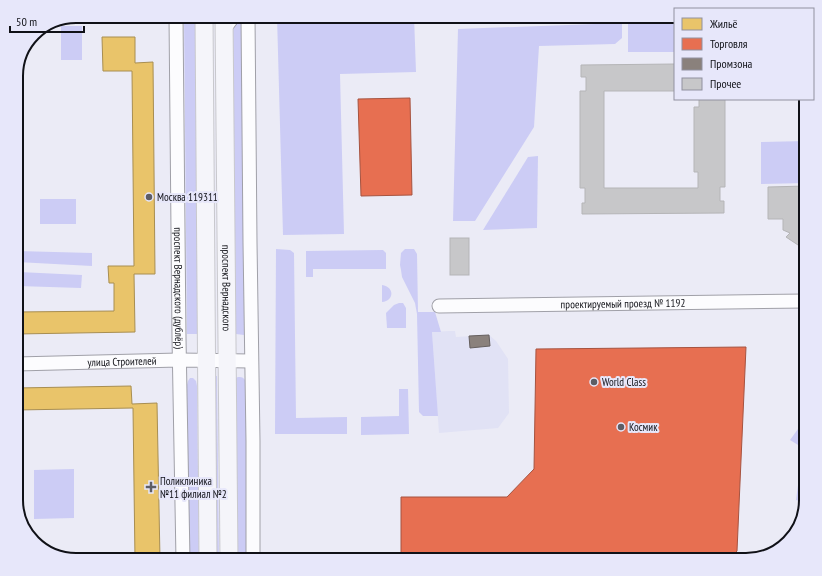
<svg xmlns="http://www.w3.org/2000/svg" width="822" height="576" font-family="'PT Sans Narrow',sans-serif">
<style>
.built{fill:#e1e2f5}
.green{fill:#ccccf5}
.homes{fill:#e9c46a;stroke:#a88e51}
.shops{fill:#e76f51;stroke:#a65340}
.industry{fill:#8a817c;stroke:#655f5e}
.building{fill:#c7c7c9;stroke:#b5b5b7}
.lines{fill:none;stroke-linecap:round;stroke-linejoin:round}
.minor-casing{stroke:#a0a0a8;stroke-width:15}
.major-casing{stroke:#c8c8cd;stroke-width:19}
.minor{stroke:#fcfcfe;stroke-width:13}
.major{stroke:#f5f5fa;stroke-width:17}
.poi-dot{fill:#5d5d65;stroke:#e7e7fa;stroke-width:1.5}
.labels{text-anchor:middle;stroke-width:4;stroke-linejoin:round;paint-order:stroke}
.poi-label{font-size:11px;fill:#101117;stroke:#e7e7fa;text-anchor:start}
.street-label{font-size:11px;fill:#101117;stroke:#e7e7fa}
.rim{fill:none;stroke:#101117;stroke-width:2}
</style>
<rect width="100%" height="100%" fill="#ebebf6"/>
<!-- built -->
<path class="built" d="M449 331H455L456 337 489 335 496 341 508 359 509 413 498 428 439 433 432 332Z"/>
<!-- green -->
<g class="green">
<path d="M184 16H195L198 334H187Z"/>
<path d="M277 16H414L416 72 340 74 344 234 283 235Z"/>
<path d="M238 20 241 21 243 25 244 335 236 334 233 26Z"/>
<rect x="628" y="21" width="47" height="31"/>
<path d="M622 23V38L615 44 539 46 534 127 475 221H453L458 29Z"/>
<rect x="61" y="26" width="21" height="34"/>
<path d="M806 141V183L761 184V142Z"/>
<path d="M538 156 537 228 483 230 528 157Z"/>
<rect x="40" y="199" width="36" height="25"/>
<path d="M276 249 290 250 294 253 296 418 347 417V434H275Z"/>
<path d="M405 249H414L417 254 418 312H435L441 332H432L438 416H423L419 412 417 314 415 303 402 277 401 270 400 265 401 253Z"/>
<path d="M383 250 386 253V269H313V277H306V251Z"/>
<path d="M17 251 92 253V266L17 262Z"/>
<path d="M19 272 82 275 81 288 18 286Z"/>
<path d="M382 285C395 287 394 301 382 302Z"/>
<path d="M399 303H403L406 308V328H387L386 313 394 305Z"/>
<path d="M213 376H217L219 560H216Z"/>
<path d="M238 377C243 377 244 378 246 382L248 560H238L235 382 236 378Z"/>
<path d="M190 378H193L196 381 197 386 199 560H189L187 385 188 381Z"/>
<path d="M399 389H408L409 434 361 435V417L399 416Z"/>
<path d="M806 418V500L805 503 796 500 803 448 790 440Z"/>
<path d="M74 469V518L34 519V470Z"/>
</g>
<!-- homes -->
<g class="homes">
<path d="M102 37H135V63L153 62 155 274H134L135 332 16 334V312L114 311V283H109L108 266H134L132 71H103Z"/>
<path d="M131 386 132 404 157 403 160 560H135L133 408 16 410V388Z"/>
</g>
<!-- shops -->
<g class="shops">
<path d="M410 98 412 195 361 196 358 99Z"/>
<path d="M746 347 737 551 729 560H401V497H507L534 469 536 349Z"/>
</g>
<!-- industry -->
<path class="industry" d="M489 335 490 346 470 348 469 336Z"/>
<!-- building -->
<g class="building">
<path d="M675 64V91H604V188H698V172H694V107H699V99H725V187H720V201H724V213L582 214V203H585V188H580V91H586V77H581V65Z"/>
<path d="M806 186V240L798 245 786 237 790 233 783 230V219H768V187Z"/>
<rect x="450" y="238" width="19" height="37"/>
</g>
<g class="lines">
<defs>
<g id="minor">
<path id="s1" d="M176 16 179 338 183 560"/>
<path d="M248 16 250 242 253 441V560"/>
<path d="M224 29 234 16"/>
<path id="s2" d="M439 306 806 301"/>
<path id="s3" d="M16 364 179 360 251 361"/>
</g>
<g id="major">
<path d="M204 16 208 560"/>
<path id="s4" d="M224 16 229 560"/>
</g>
</defs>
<!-- minor casing -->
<use href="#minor" class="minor-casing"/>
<!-- major casing -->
<use href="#major" class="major-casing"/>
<!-- minor -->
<use href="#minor" class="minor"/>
<!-- major -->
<use href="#major" class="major"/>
</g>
<!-- markers -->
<g class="poi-dot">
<circle cx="149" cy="197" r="4"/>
<circle cx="594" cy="382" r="4"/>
<circle cx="621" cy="427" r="4"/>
<path d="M149 481h4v4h4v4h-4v4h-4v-4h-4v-4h4z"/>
</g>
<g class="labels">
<!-- poi labels -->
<g class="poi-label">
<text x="157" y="201">Москва 119311</text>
<text x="602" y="386">World Class</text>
<text x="629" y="431">Космик</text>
<text x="160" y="485">Поликлиника<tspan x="160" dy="13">№11 филиал №2</tspan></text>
</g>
<!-- street labels -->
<g class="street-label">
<text dy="4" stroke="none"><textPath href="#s1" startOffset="272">проспект Вернадского (дублёр)</textPath></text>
<text dy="4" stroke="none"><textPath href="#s4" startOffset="272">проспект Вернадского</textPath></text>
<text dy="4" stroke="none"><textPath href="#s2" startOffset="184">проектируемый проезд № 1192</textPath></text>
<text dy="4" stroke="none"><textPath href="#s3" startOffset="106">улица Строителей</textPath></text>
</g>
</g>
<!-- crop -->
<path d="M0 0H822V576H0ZM76 23H746A53 53 0 0 1 799 76V500A53 53 0 0 1 746 553H76A53 53 0 0 1 23 500V76A53 53 0 0 1 76 23Z" fill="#e7e7fa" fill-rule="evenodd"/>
<path class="rim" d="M76 23H746A53 53 0 0 1 799 76V500A53 53 0 0 1 746 553H76A53 53 0 0 1 23 500V76A53 53 0 0 1 76 23Z"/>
<!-- legend -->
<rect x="674" y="8" width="140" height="92" fill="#e7e7fa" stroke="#91919f"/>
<rect x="682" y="18" width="20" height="12" fill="#e9c46a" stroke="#91919f"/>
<text x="710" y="28" font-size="12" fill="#101117">Жильё</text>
<rect x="682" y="38" width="20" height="12" fill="#e76f51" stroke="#91919f"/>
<text x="710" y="48" font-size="12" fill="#101117">Торговля</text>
<rect x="682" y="58" width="20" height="12" fill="#8a817c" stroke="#91919f"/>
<text x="710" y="68" font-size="12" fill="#101117">Промзона</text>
<rect x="682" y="78" width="20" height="12" fill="#c7c7c9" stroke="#91919f"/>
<text x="710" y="88" font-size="12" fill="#101117">Прочее</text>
<!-- scale -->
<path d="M10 26v6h74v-6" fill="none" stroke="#101117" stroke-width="2"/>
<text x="16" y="26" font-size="12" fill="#101117" stroke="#e7e7fa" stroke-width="3" paint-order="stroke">50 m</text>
</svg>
